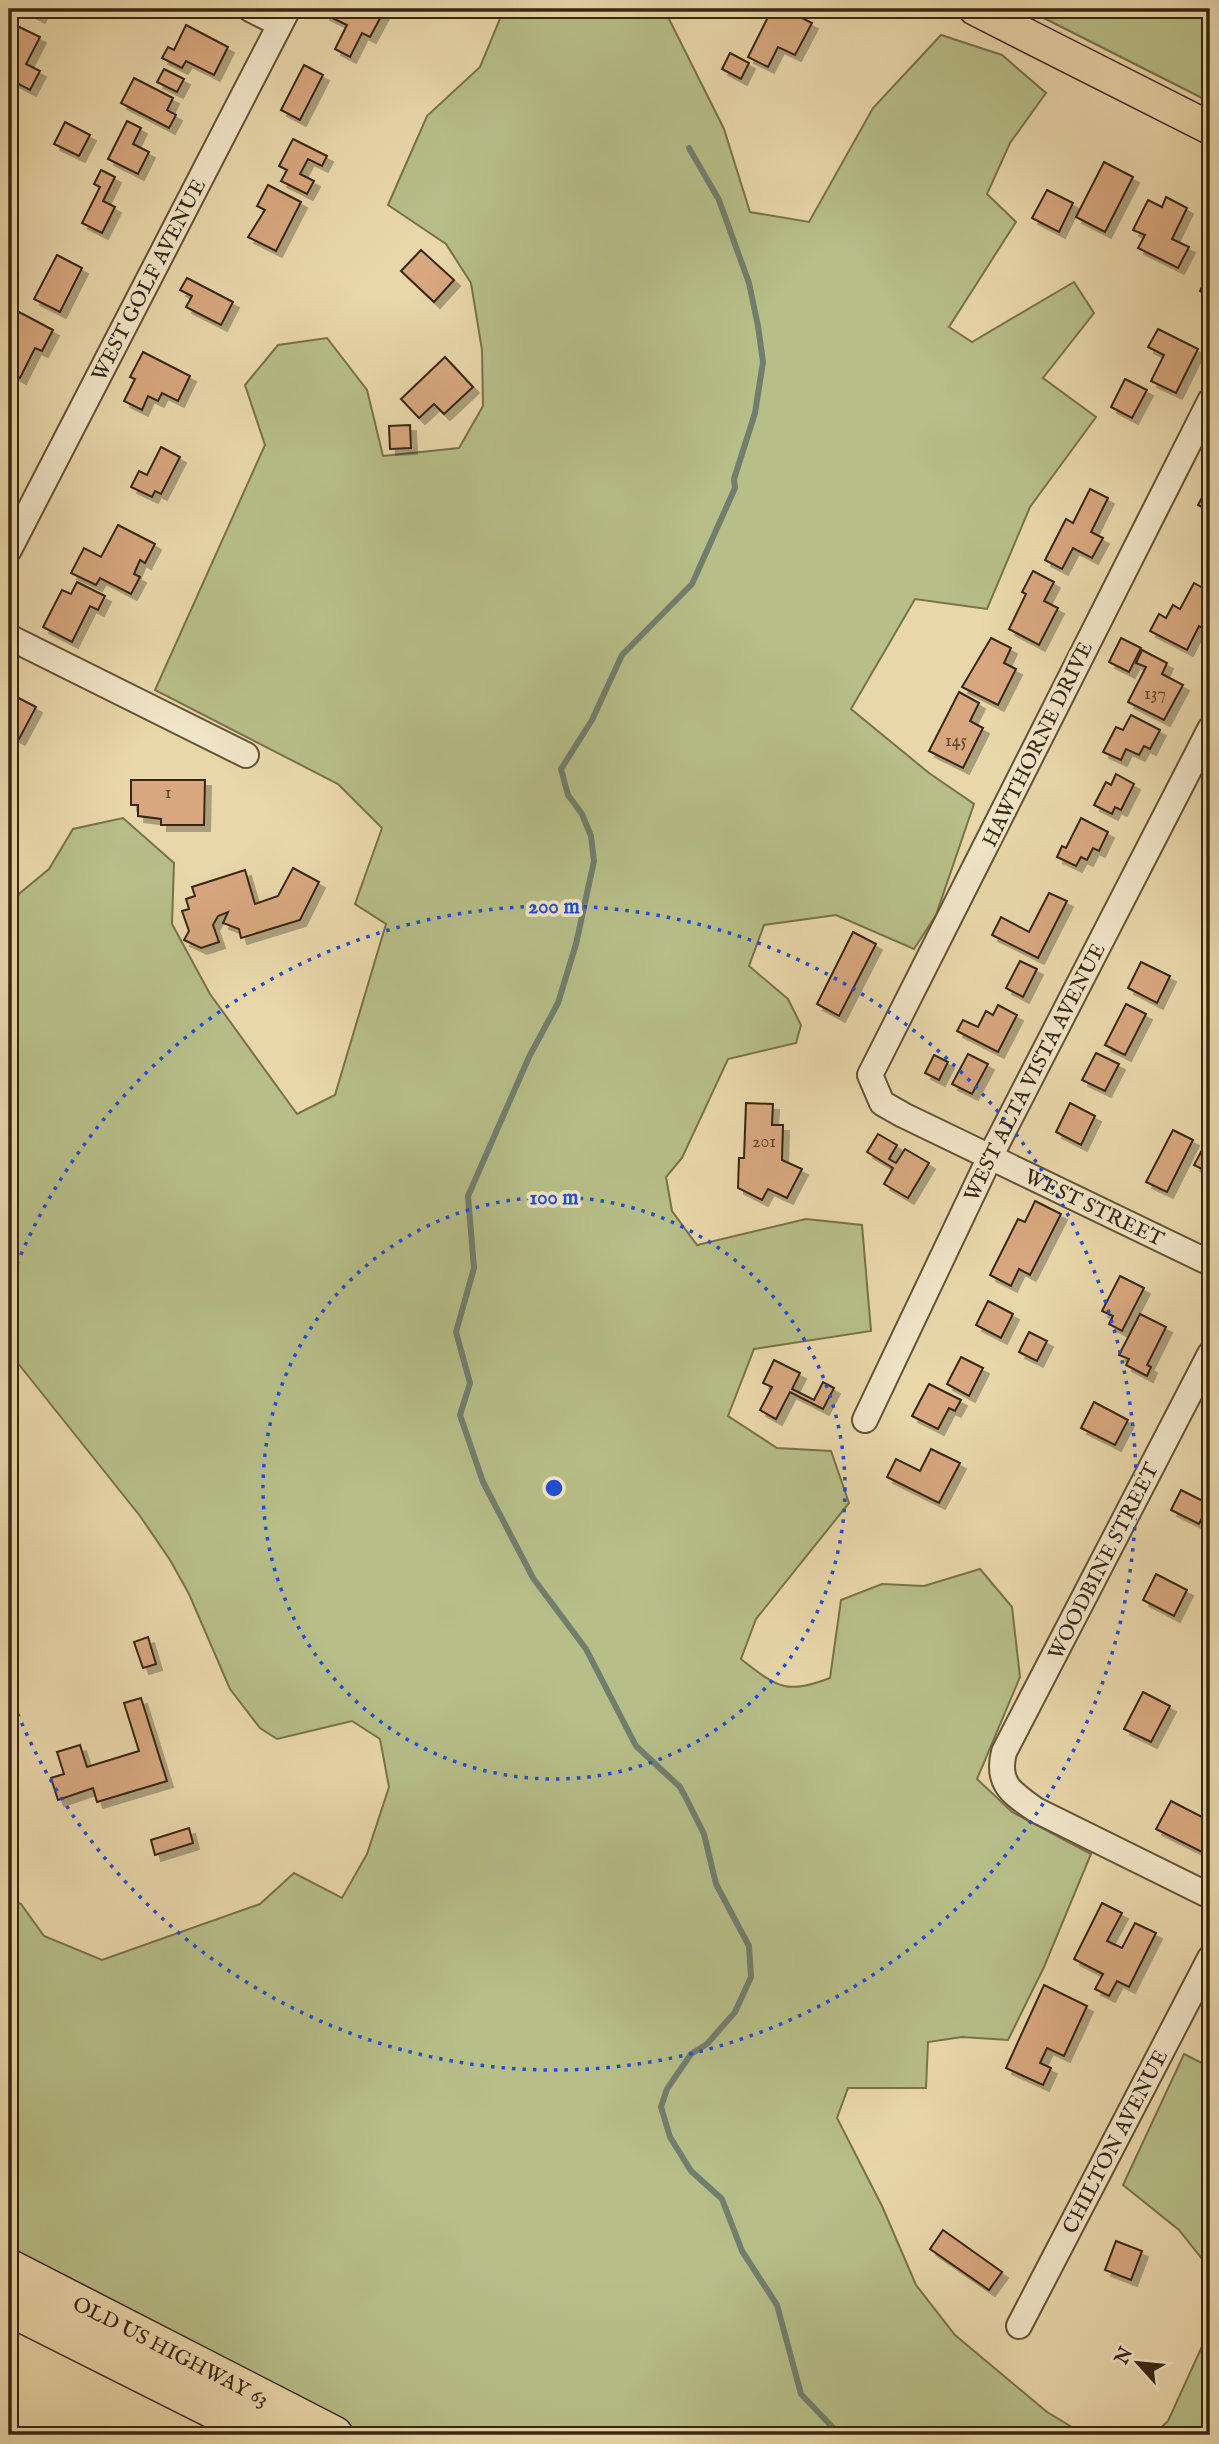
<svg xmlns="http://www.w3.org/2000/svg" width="1219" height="2444" font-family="'IM FELL English',serif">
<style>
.green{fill:#b7be88;stroke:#78724a;stroke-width:2}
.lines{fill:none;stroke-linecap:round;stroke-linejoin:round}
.stream{stroke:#727e6d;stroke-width:6}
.building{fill:#d8a77f;stroke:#39270c;stroke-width:2;filter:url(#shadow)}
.minor-casing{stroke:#655334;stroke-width:28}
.major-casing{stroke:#39270c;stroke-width:35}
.highway-casing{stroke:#39270c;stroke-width:40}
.minor{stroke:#f1e5c8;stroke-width:24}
.major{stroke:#e9d7aa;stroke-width:32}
.highway{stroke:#e9d7aa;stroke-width:37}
.ring{fill:none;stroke:#1d4ed8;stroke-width:3.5;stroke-dasharray:3.5 7}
.labels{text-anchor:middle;stroke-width:7;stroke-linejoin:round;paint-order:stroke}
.number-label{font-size:18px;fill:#614729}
.street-label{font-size:21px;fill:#39270c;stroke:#f1e5c8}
.centre{fill:#1d4ed8;stroke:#f1e5c8;stroke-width:3.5}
.ring-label{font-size:21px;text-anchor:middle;font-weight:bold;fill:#1d4ed8;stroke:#f1e5c8;stroke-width:7;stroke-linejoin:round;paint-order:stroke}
</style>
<defs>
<filter id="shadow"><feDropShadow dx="6" dy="6" stdDeviation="0" flood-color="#0004"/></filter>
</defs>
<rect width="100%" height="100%" fill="#e9d7aa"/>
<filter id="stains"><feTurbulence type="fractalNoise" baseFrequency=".00286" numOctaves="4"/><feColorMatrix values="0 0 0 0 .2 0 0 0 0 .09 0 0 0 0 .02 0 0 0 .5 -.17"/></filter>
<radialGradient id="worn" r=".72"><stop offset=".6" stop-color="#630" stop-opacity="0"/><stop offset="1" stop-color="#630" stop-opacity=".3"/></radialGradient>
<!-- green -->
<g class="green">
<path d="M504 9H664L724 129 750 212 809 222 873 108 941 35 1002 55 1046 93 1010 143 987 194 1016 222 949 327 972 342 1074 282 1094 313 1043 378 1096 417 1030 507 987 609 915 599 851 709 929 773 974 804 936 915 914 949 836 915 764 925 749 966 788 999 801 1025 796 1043 728 1059 682 1158 666 1177 672 1211 697 1245 806 1219 862 1225 871 1331 754 1349 728 1416 777 1448 831 1451 849 1503 756 1619 741 1659C777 1687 785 1695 830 1678L841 1600 882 1584 924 1586 980 1569 1012 1607 1020 1677 977 1779 1012 1812 1091 1854 1044 1967 1008 2040 962 2037 928 2042 926 2088H848L837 2118 882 2206 916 2285 955 2335 1047 2412 1085 2435H334L9 2268V1898L21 1904 44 1936 102 1960 260 1904 294 1873 342 1898 367 1854 389 1787 380 1739 352 1721 277 1739 260 1728 230 1689 189 1594 170 1560 140 1516 9 1352V909L20 893 49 869 73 829 123 818 174 863 172 924 210 994 297 1114 335 1095 386 924 355 904 382 828 338 784 155 690 265 445 245 385 278 345 327 338 367 390 383 456 459 448 483 406 482 350 471 283 446 244 388 205 427 116 480 67Z"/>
<path d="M1026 9H1210V102Z"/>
<path d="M1184 2054 1210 2067V2269L1179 2230 1123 2185Z"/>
<path d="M1210 2329V2435H1153L1168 2421Z"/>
</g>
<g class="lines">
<!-- stream -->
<path class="stream" d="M689 148 719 200 749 283 758 326 763 362 755 413 734 479 735 488 692 584 622 655 592 720 561 769 568 795 582 814 591 836 594 861 576 944 558 1003 529 1057 468 1196 474 1268 456 1332 470 1383 460 1415 483 1482 533 1578 586 1649 636 1746 680 1787 685 1796 704 1834 716 1884 749 1946 751 1977 735 2012 707 2044 691 2054 667 2089 661 2107 670 2137 691 2171 722 2199 742 2251 777 2305 801 2394 840 2435"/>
</g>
<!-- building -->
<g class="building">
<path d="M24 9H43L39 17Z"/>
<path d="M327 9H379L384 11 370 37 362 33 350 57 335 49 347 25 324 14Z"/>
<path d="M772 9H784L812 23 795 55 778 47 768 67 748 57Z"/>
<path d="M13 24 40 37 26 64 40 71 30 90 9 79V31Z"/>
<path d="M186 25 228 47 214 75 186 61 182 68 162 58 168 47 174 50Z"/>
<path d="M730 53 749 63 741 79 722 69Z"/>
<path d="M304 65 323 75 300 120 281 110Z"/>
<path d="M164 69 184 79 177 92 157 82Z"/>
<path d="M134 78 173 98 167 110 176 115 169 128 121 103Z"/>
<path d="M127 121 141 128 133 144 149 152 138 174 108 159Z"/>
<path d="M65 122 90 135 79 156 54 144Z"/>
<path d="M293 139 327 156 322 166 308 159 300 174 314 181 307 194 281 181 287 170 279 166Z"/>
<path d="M1104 162 1133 177 1105 232 1076 217Z"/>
<path d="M101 170 115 177 103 201 115 207 102 233 82 223 100 187 94 184Z"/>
<path d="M268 185 301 202 276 251 248 237 265 210 257 206Z"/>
<path d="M1047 190 1073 203 1059 232 1032 218Z"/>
<path d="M1166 197 1187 208 1172 239 1189 247 1178 268 1138 248 1145 235 1133 230 1148 200 1162 207Z"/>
<path d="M421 250 454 280 434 302 401 271Z"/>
<path d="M57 255 82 268 60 312 34 299Z"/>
<path d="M1209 273 1210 274V296L1200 291Z"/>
<path d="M187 278 233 302 221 325 186 307 192 296 180 290Z"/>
<path d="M19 312 53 330 42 351 35 348 20 378 9 372V327L11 328Z"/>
<path d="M1158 329 1198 349 1176 393 1151 381 1164 355 1148 347Z"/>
<path d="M143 352 190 376 178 401 162 393 158 401 148 396 142 410 124 401 135 379 130 377Z"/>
<path d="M445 357 473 387 444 414 434 404 419 418 401 399Z"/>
<path d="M1125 379 1147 390 1132 418 1111 407Z"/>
<path d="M410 425 411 448 390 449 389 426Z"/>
<path d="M161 447 180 457 161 494 155 491 152 497 131 487 139 471 147 475Z"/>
<path d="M1209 484H1210V511L1198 505Z"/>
<path d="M1090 489 1108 498 1091 532 1103 538 1092 558 1073 548 1062 569 1045 560 1066 519 1073 523Z"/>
<path d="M118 525 155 544 145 563 140 560 134 574 140 577 131 594 100 578 96 585 71 573 84 548 101 557Z"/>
<path d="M1033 571 1054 582 1044 601 1058 608 1039 645 1009 629 1026 594 1022 592Z"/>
<path d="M77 582 105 596 98 610 90 606 72 642 43 627 62 590 71 594Z"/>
<path d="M1194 583 1210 592V632L1199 626 1187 650 1150 631 1159 614 1166 618 1173 605 1180 609Z"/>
<path d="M991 638 1011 648 1004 663 1016 669 998 705 962 687Z"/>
<path d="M1121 638 1141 648 1129 672 1109 662Z"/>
<path d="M1142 650 1167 663 1162 674 1183 685 1164 720 1128 702 1146 667 1136 663Z"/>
<path d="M959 692 979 703 970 721 983 728 963 768 929 751Z"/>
<path d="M9 693 36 707 19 739 9 734Z"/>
<path d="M1131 715 1160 730 1150 749 1144 746 1139 755 1126 749 1121 760 1103 752 1116 727 1123 730Z"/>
<path d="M1116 774 1134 784 1121 810 1115 807 1112 814 1094 805 1106 782 1111 785Z"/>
<path d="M131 780H205L204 825H161V819L138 816V805H131Z"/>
<path d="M1081 818 1108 832 1099 851 1093 848 1087 860 1081 857 1076 866 1057 857 1062 846 1066 848Z"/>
<path d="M293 868 319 882 300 920 241 938 239 929 223 923 228 912 218 916 213 925 219 942 201 948 184 940 189 931 182 911 189 909 186 899 195 896 192 887 245 870 255 904 278 896Z"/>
<path d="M1049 893 1067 901 1038 958 992 935 1001 917 1029 932Z"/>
<path d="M853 932 876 944 839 1016 817 1004Z"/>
<path d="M1020 961 1037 969 1023 997 1006 988Z"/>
<path d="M1141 962 1170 976 1157 1003 1128 988Z"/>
<path d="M1126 1004 1146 1014 1125 1055 1105 1045Z"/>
<path d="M998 1005 1017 1015 998 1052 957 1031 963 1020 978 1027 986 1011 993 1015Z"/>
<path d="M1096 1053 1119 1064 1105 1091 1082 1080Z"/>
<path d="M968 1054 988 1064 972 1094 952 1084Z"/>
<path d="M934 1055 948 1062 939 1080 925 1073Z"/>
<path d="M746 1103 773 1104 772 1125H783L782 1160 802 1169 787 1198 768 1189 762 1200 738 1188 739 1158H744Z"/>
<path d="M1070 1103 1095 1116 1081 1145 1056 1132Z"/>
<path d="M1173 1130 1193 1140 1167 1192 1146 1182Z"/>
<path d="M878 1134 897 1145 889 1159 896 1163 905 1149 929 1163 908 1198 884 1184 893 1168 867 1152Z"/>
<path d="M1210 1135V1173L1194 1165Z"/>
<path d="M1035 1201 1061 1214 1030 1275 1019 1269 1011 1286 990 1275 1018 1219 1025 1222Z"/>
<path d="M1120 1276 1144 1288 1122 1331 1109 1324 1113 1316 1102 1311Z"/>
<path d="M988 1301 1013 1314 1001 1338 976 1325Z"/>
<path d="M1140 1314 1166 1327 1147 1365 1151 1367 1147 1376 1126 1365 1129 1359 1119 1355Z"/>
<path d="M1029 1332 1047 1341 1037 1361 1019 1352Z"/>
<path d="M961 1357 983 1368 969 1396 947 1384Z"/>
<path d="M774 1360 800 1373 792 1389 814 1400 823 1382 834 1388 823 1409 790 1392 776 1419 760 1410 772 1387 763 1383Z"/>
<path d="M929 1384 961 1400 955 1411 949 1408 938 1429 912 1416Z"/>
<path d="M1094 1402 1128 1420 1115 1445 1081 1428Z"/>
<path d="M931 1449 960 1463 939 1503 887 1477 896 1459 920 1471Z"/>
<path d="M1181 1490 1209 1504 1199 1524 1171 1510Z"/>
<path d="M1156 1574 1187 1590 1174 1616 1143 1600Z"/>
<path d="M148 1637 156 1664 143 1668 134 1642Z"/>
<path d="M1143 1692 1170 1706 1151 1742 1124 1729Z"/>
<path d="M141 1698 167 1781 97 1802 93 1788 58 1800 51 1778 64 1774 57 1752 80 1745 87 1767 139 1751 124 1703Z"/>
<path d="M1171 1801 1210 1821V1836L1202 1852 1156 1829Z"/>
<path d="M189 1828 193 1843 155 1855 151 1840Z"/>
<path d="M1102 1903 1122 1913 1107 1941 1122 1948 1135 1923 1156 1933 1129 1987 1117 1981 1109 1996 1095 1989 1103 1974 1074 1959Z"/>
<path d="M1044 1985 1087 2006 1064 2056 1047 2048 1040 2063 1051 2068 1043 2085 1006 2068Z"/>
<path d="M943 2230 1002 2272 989 2290 930 2249Z"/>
<path d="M1116 2241 1142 2251 1131 2280 1105 2270Z"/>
</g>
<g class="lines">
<defs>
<g id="minor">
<path d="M250 9 280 24"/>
<path id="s1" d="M1210 401 870 1075 882 1103 903 1115 1210 1263"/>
<path id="s2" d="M9 550 288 9"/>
<path d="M9 637 246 755"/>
<path d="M1210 1354 1004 1752C996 1784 1012 1793 1036 1810L1210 1896"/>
<path id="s3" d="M865 1420 990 1157 1210 729"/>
<path id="s4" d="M1019 2326 1210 1958"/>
</g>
<path id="major" d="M975 9 1210 128"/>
<g id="highway">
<path id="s5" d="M9 2268 334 2435"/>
<path d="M9 2307 264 2435"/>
</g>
</defs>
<!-- minor casing -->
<use href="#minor" class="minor-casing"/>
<!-- major casing -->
<use href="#major" class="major-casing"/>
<!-- highway casing -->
<use href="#highway" class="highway-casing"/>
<!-- minor -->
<use href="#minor" class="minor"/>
<!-- major -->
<use href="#major" class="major"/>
<!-- highway -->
<use href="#highway" class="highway"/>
</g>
<!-- distance rings -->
<g class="ring">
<circle cx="554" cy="1488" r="291"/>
<path d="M9 1284A582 582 0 1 1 9 1692"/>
</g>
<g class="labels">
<!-- number labels -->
<g class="number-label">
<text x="1155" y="699">137</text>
<text x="956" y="746">145</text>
<text x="168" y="798">1</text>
<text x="764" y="1147">201</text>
</g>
<!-- street labels -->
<g class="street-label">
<text dy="7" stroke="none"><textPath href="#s2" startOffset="304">WEST GOLF AVENUE</textPath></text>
<text transform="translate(1037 744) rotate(-64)" y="7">HAWTHORNE DRIVE</text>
<text dy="7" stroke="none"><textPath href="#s3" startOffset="387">WEST ALTA VISTA AVENUE</textPath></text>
<text dy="7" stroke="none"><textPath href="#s1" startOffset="1022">WEST STREET</textPath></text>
<text transform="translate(1103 1561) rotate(-63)" y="7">WOODBINE STREET</text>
<text dy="7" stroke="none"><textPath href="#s4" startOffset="208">CHILTON AVENUE</textPath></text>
<text dy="7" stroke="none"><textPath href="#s5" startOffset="182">OLD US HIGHWAY 63</textPath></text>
</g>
</g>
<circle cx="554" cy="1488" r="10" class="centre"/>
<g class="ring-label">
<text x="554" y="913">200 m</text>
<text x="554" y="1204">100 m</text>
</g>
<!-- margin -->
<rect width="1219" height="2444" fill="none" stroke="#e9d7aa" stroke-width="35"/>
<rect x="10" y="10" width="1198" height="2423" fill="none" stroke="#39270c" stroke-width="3.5"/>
<rect x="18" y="18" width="1184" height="2409" fill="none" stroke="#39270c" stroke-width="2"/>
<!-- north arrow -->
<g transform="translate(1138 2363) rotate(297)" stroke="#f1e5c8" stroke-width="5" paint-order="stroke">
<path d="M0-5L12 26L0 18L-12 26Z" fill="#39270c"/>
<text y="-10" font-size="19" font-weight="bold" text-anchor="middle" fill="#39270c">N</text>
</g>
<rect width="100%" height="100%" filter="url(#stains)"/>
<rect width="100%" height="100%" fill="url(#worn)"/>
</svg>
